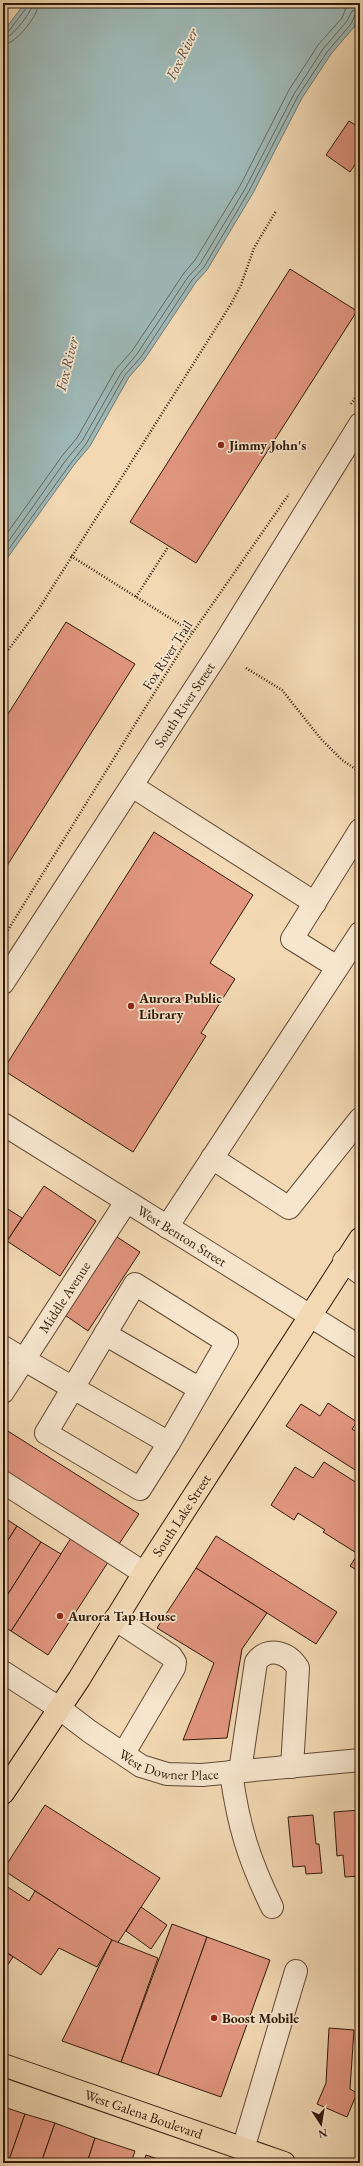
<svg xmlns="http://www.w3.org/2000/svg" width="363" height="2166" font-family="'EB Garamond',serif">
<style>
.water{fill:#9eb8b6;stroke:#727870}
.lines{fill:none;stroke-linecap:round;stroke-linejoin:round}
.shore{stroke:#67685f;stroke-width:1}
.building{fill:#e29680;stroke:#301908}
.minor-casing{stroke:#604933;stroke-width:24}
.major-casing{stroke:#301908;stroke-width:24}
.path{stroke:#301908;stroke-width:2.5;stroke-dasharray:1 2;stroke-linecap:butt}
.minor{stroke:#f7e6ce;stroke-width:22}
.major{stroke:#f2d9b4;stroke-width:22}
.poi-dot{fill:#8f2418;stroke:#f7e6ce;stroke-width:1.5}
.labels{text-anchor:middle;stroke-width:3.5;stroke-linejoin:round;paint-order:stroke}
.poi-label{font-size:14px;font-weight:bold;fill:#301908;stroke:#f7e6ce;text-anchor:start}
.street-label{font-size:14px;fill:#301908;stroke:#f7e6ce}
.water-label{font-size:15px;font-style:italic;fill:#51493c;stroke:#f7e6ce}
</style>
<rect width="100%" height="100%" fill="#f2d9b4"/>
<filter id="stains"><feTurbulence type="fractalNoise" baseFrequency=".005" numOctaves="4"/><feColorMatrix values="0 0 0 0 .2 0 0 0 0 .09 0 0 0 0 .02 0 0 0 .5 -.17"/></filter>
<radialGradient id="worn" r=".72"><stop offset=".6" stop-color="#630" stop-opacity="0"/><stop offset="1" stop-color="#630" stop-opacity=".3"/></radialGradient>
<!-- water -->
<path class="water" d="M25 3H360V14L355 26 331 54 302 98 253 193 207 270 196 282 144 360 129 377 90 446 74 465 3 564V32Z"/>
<g class="lines">
<!-- shore -->
<g class="shore">
<path d="M3 34 8 32 27 7 28 3"/>
<path d="M3 39C12 38 32 12 33 3"/>
<path d="M3 45C16 44 38 16 39 3"/>
<path d="M3 539 62 456 77 438 116 369 132 351 184 273 195 260 240 186 289 90 318 45 342 18 346 8 354 3"/>
<path d="M3 549 66 460 82 441 121 373 137 354 188 277 200 264 245 189 294 94 323 49 347 21 352 11 360 8"/>
<path d="M3 557 71 463 86 444 125 375 141 357 192 280 204 267 249 191 298 96 327 52 351 24 355 15 360 13"/>
</g>
</g>
<!-- building -->
<g class="building">
<path d="M349 121 360 128V157L350 172 326 155Z"/>
<path d="M290 269 357 311 196 563 130 522Z"/>
<path d="M66 622 135 664 3 872V722Z"/>
<path d="M154 832 253 895 210 963 235 979 201 1033 206 1036 133 1152 3 1070Z"/>
<path d="M44 1186 96 1221 60 1276 7 1241Z"/>
<path d="M3 1206 22 1218 7 1241 3 1238Z"/>
<path d="M114 1235 140 1252 88 1331 62 1313Z"/>
<path d="M328 1403 357 1422 352 1429 360 1434V1473L286 1426 301 1404 320 1416Z"/>
<path d="M3 1428 139 1514 117 1547 3 1474Z"/>
<path d="M324 1462 360 1485V1492L355 1500 360 1503V1572L350 1566 358 1554 323 1532 325 1530 298 1513 294 1520 271 1505 295 1467 313 1478Z"/>
<path d="M3 1517 17 1526 3 1548Z"/>
<path d="M17 1526 41 1542 3 1602V1548Z"/>
<path d="M75 1532 112 1556 48 1655 11 1631Z"/>
<path d="M216 1536 337 1612 316 1644 196 1568Z"/>
<path d="M41 1542 61 1554 11 1631 3 1626V1602Z"/>
<path d="M196 1568 267 1613 242 1649 227 1738 183 1740 214 1663 157 1628Z"/>
<path d="M45 1805 160 1878 117 1944 3 1870Z"/>
<path d="M360 1810V1876L345 1877 343 1855 337 1856 334 1812Z"/>
<path d="M313 1815 316 1844H319L322 1873 306 1874 305 1866 293 1867 288 1817Z"/>
<path d="M3 1884 29 1901 35 1891 112 1940 97 1967 59 1948 41 1975 3 1950Z"/>
<path d="M141 1907 167 1925 151 1949 126 1931Z"/>
<path d="M172 1924 207 1937 158 2075 121 2062Z"/>
<path d="M207 1937 270 1960 221 2097 158 2075Z"/>
<path d="M112 1940 158 1958 121 2062 62 2041Z"/>
<path d="M3 1950 13 1957 3 1972Z"/>
<path d="M329 2028 354 2030 350 2089 357 2093 347 2117 317 2104 326 2083Z"/>
<path d="M4 2107 25 2114 8 2163H3Z"/>
<path d="M25 2114 55 2123 41 2163H8Z"/>
<path d="M55 2123 95 2138 87 2163H41Z"/>
<path d="M95 2138 135 2151 131 2163H87Z"/>
<path d="M146 2155 170 2163H143Z"/>
</g>
<g class="lines">
<defs>
<g id="minor">
<path d="M132 786 315 903"/>
<path d="M337 967 292 939 360 830"/>
<path id="s1" d="M3 983 220 650 360 424"/>
<path id="s2" d="M3 1124 360 1347"/>
<path d="M212 1158 289 1208 360 1119"/>
<path d="M167 1227 360 933"/>
<path d="M344 1261 360 1273"/>
<path d="M105 1334 200 1389"/>
<path d="M3 1347C58 1380 114 1411 169 1443L227 1342 135 1284 46 1433 140 1489 169 1443"/>
<path id="s3" d="M3 1392 126 1202"/>
<path d="M3 1482 144 1573"/>
<path d="M115 1619 171 1656 175 1662 174 1668 124 1753"/>
<path id="s4" d="M3 1672 59 1708 89 1731 141 1766 167 1774 202 1775 360 1760"/>
<path d="M240 1771 256 1662C268 1645 289 1653 298 1668L292 1767"/>
<path d="M231 1772C238 1825 249 1860 272 1907"/>
<path d="M243 2149 296 1971"/>
</g>
<g id="major">
<path id="s5" d="M3 1793 79 1679 144 1573 360 1239"/>
<path id="s6" d="M3 2065 284 2163"/>
</g>
</defs>
<!-- minor casing -->
<use href="#minor" class="minor-casing"/>
<!-- major casing -->
<use href="#major" class="major-casing"/>
<!-- path -->
<g class="path">
<path d="M351 404 360 391"/>
<path d="M71 556 192 632"/>
<path d="M136 597 168 547"/>
<path d="M3 657 40 607 231 304 241 285 254 248 276 211"/>
<path d="M246 668 282 690 321 739 342 760 360 772"/>
<path d="M3 938 184 645 289 494"/>
</g>
<!-- minor -->
<use href="#minor" class="minor"/>
<!-- major -->
<use href="#major" class="major"/>
</g>
<!-- markers -->
<g class="poi-dot">
<circle cx="221" cy="445" r="4"/>
<circle cx="131" cy="1006" r="4"/>
<circle cx="60" cy="1616" r="4"/>
<circle cx="214" cy="2018" r="4"/>
</g>
<g class="labels">
<!-- poi labels -->
<g class="poi-label">
<text x="229" y="450">Jimmy John's</text>
<text x="139" y="1003">Aurora Public<tspan x="139" dy="16">Library</tspan></text>
<text x="68" y="1621">Aurora Tap House</text>
<text x="222" y="2023">Boost Mobile</text>
</g>
<!-- street labels -->
<g class="street-label">
<text transform="translate(167 655) rotate(-57)" y="5">Fox River Trail</text>
<text dy="5" stroke="none"><textPath href="#s1" startOffset="332">South River Street</textPath></text>
<text dy="5" stroke="none"><textPath href="#s2" startOffset="211">West Benton Street</textPath></text>
<text dy="5" stroke="none"><textPath href="#s3" startOffset="113">Middle Avenue</textPath></text>
<text dy="5" stroke="none"><textPath href="#s5" startOffset="330">South Lake Street</textPath></text>
<text dy="5" stroke="none"><textPath href="#s4" startOffset="194">West Downer Place</textPath></text>
<text dy="5" stroke="none"><textPath href="#s6" startOffset="149">West Galena Boulevard</textPath></text>
</g>
<!-- water labels -->
<g class="water-label">
<text transform="translate(182 54) rotate(-64)" y="5">Fox River</text>
<text transform="translate(67 364) rotate(-76)" y="5">Fox River</text>
</g>
</g>
<!-- margin -->
<rect width="363" height="2166" fill="none" stroke="#f2d9b4" stroke-width="16"/>
<rect x="4" y="4" width="355" height="2158" fill="none" stroke="#301908" stroke-width="2"/>
<rect x="8" y="8" width="347" height="2150" fill="none" stroke="#301908"/>
<!-- north arrow -->
<g transform="translate(321 2124) rotate(168)" stroke="#f7e6ce" stroke-width="3" paint-order="stroke">
<path d="M0-3L7 15L0 10L-7 15Z" fill="#301908"/>
<text y="-6" font-size="11" font-weight="bold" text-anchor="middle" fill="#301908">N</text>
</g>
<rect width="100%" height="100%" filter="url(#stains)"/>
<rect width="100%" height="100%" fill="url(#worn)"/>
</svg>
